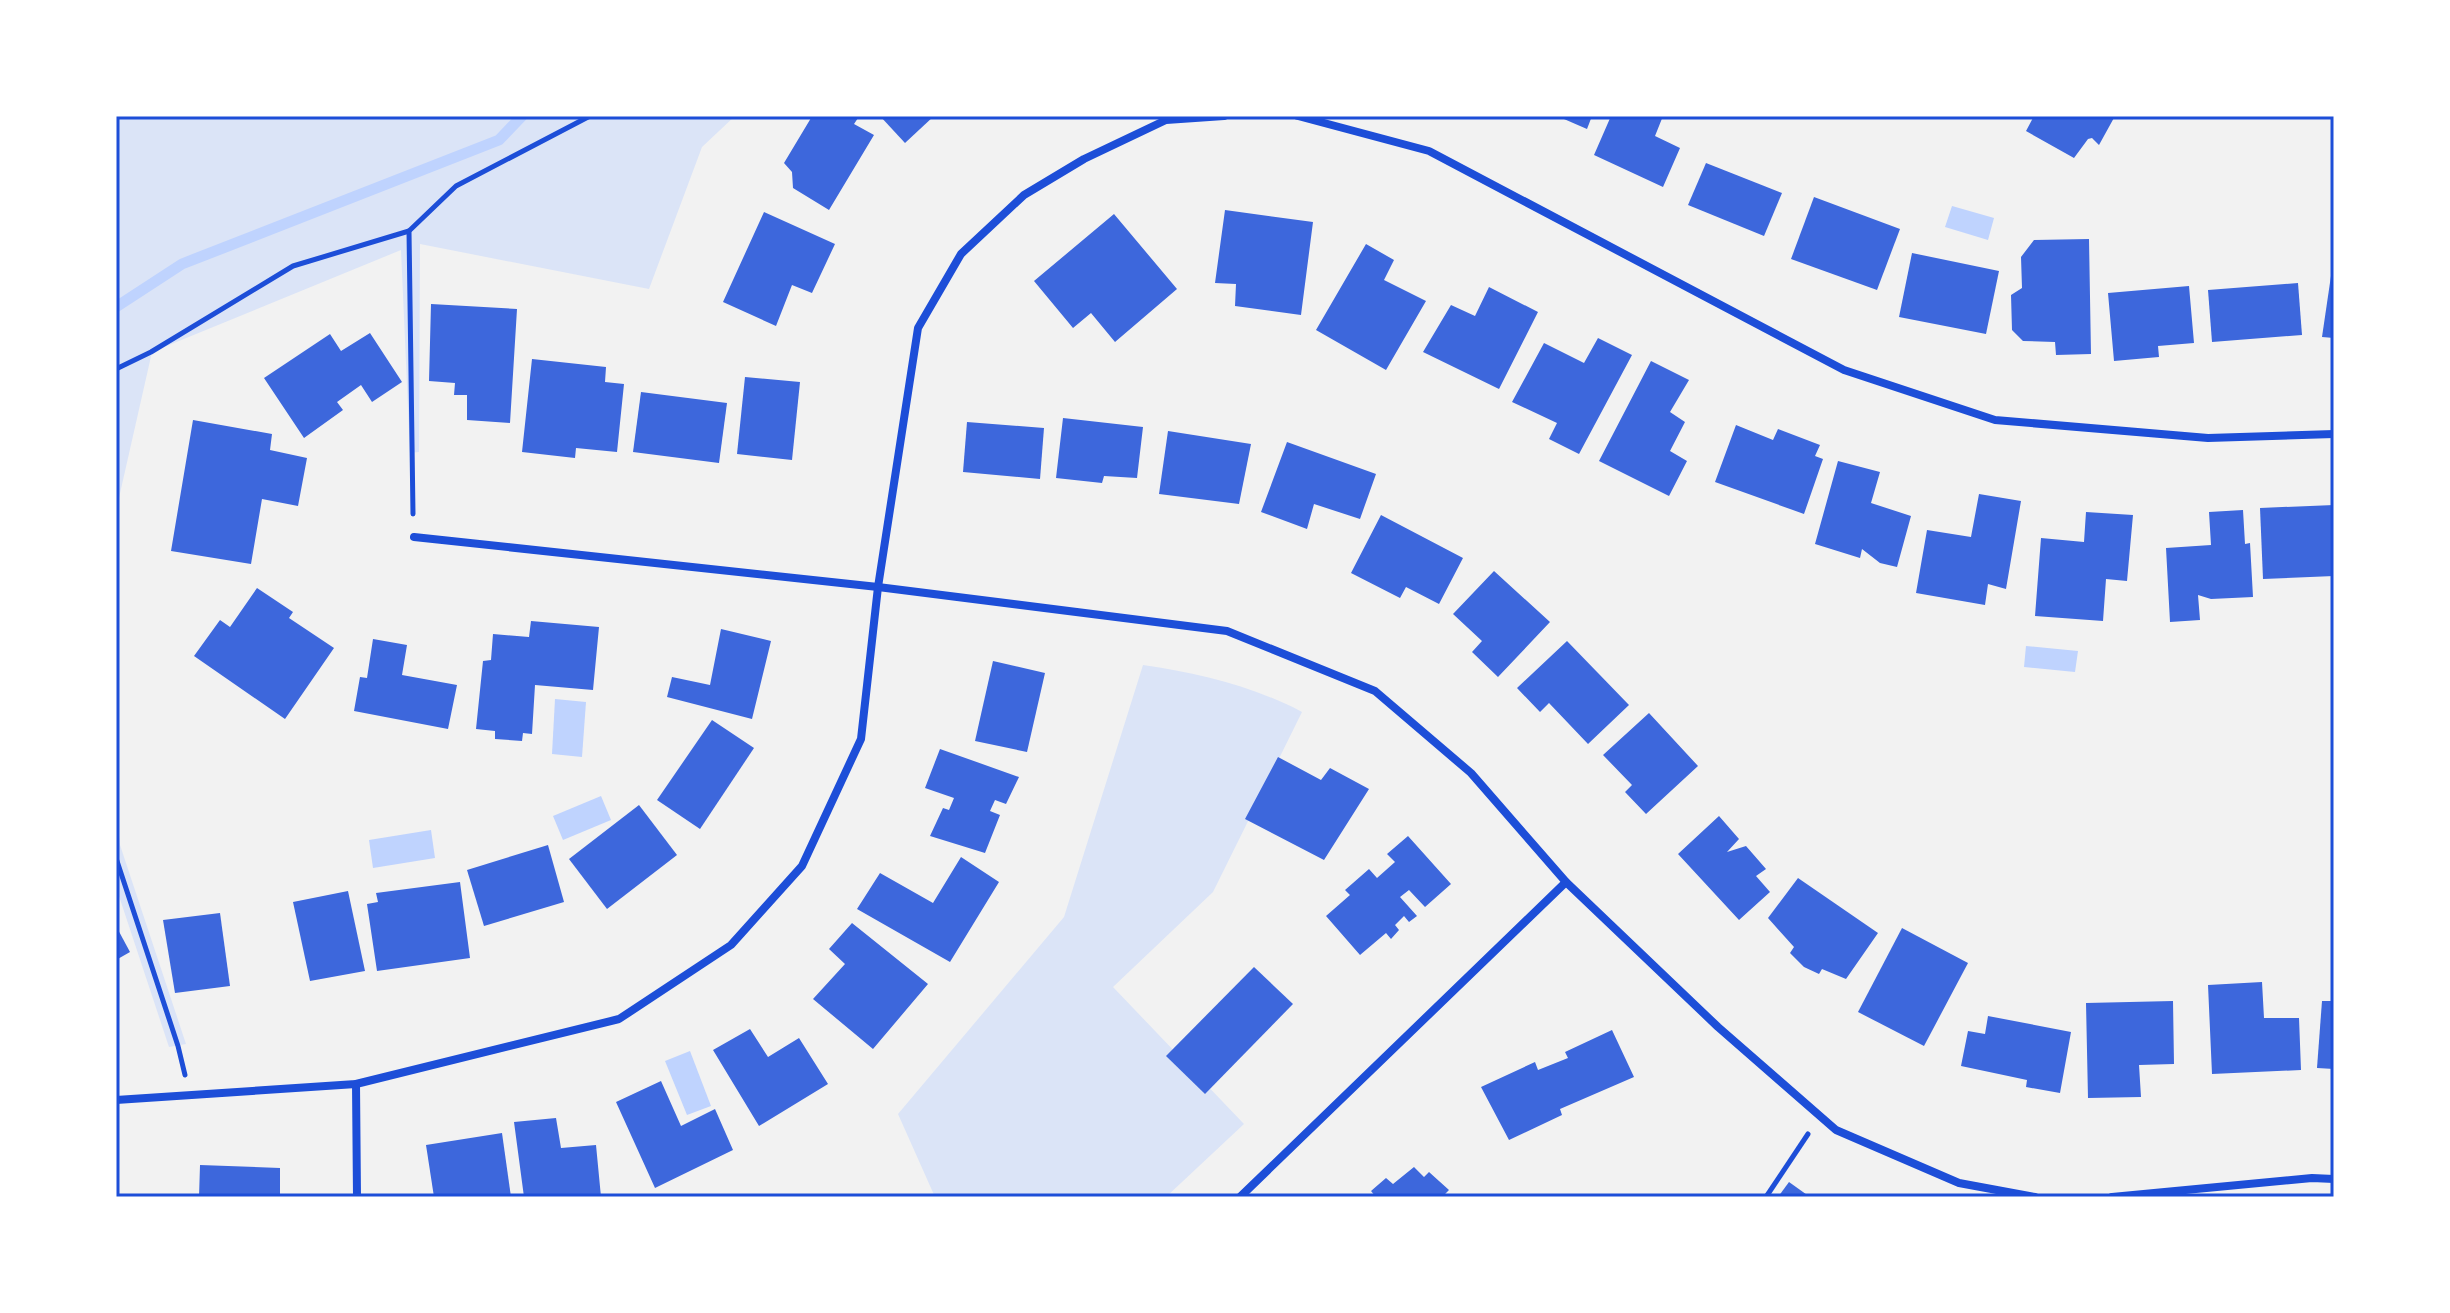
<svg xmlns="http://www.w3.org/2000/svg" width="2450" height="1313" font-family="'Exo 2',sans-serif">
<style>
.green{fill:#dbe4f7}
.water{fill:#bfd3fe}
.lines{fill:none;stroke-linecap:round;stroke-linejoin:round}
.stream{stroke:#bfd3fe;stroke-width:11}
.building{fill:#3d67dc}
.path{stroke:#1d4ed8;stroke-width:5}
.minor{stroke:#1d4ed8;stroke-width:8}
.neatline{fill:none;stroke:#1d4ed8;stroke-width:3}
</style>
<rect width="100%" height="100%" fill="#f2f2f2"/>
<!-- green -->
<g class="green">
<path d="M116 116H735L702 147 649 289 420 244 419 452 410 453 401 250 152 352 116 511Z"/>
<path d="M1143 665C1198 673 1253 686 1302 712L1213 892 1113 987 1244 1124 1166 1197H935L898 1114 1064 917Z"/>
<path d="M116 809 120 845 186 1044 169 1047 116 887Z"/>
</g>
<!-- water -->
<g class="water">
<path d="M1952 206 1994 218 1988 240 1945 227Z"/>
<path d="M2026 646 2078 651 2075 672 2024 667Z"/>
<path d="M555 699 586 702 582 757 552 754Z"/>
<path d="M601 796 611 820 563 840 553 816Z"/>
<path d="M431 830 435 858 373 868 369 840Z"/>
<path d="M690 1051 711 1106 687 1115 665 1061Z"/>
</g>
<g class="lines">
<!-- stream -->
<path class="stream" d="M116 307 182 264 499 140 522 116"/>
</g>
<!-- building -->
<g class="building">
<path d="M815 116H855L858 118 854 124 874 135 829 210 793 188 792 172 784 163 811 118Z"/>
<path d="M880 116H934L905 143Z"/>
<path d="M1557 116H1592L1587 129Z"/>
<path d="M1611 116H1663L1655 136 1680 148 1663 187 1594 155Z"/>
<path d="M2034 116H2115L2099 145 2092 138 2088 139 2074 158 2026 131Z"/>
<path d="M1706 163 1782 193 1764 236 1688 205Z"/>
<path d="M1814 197 1900 229 1877 290 1791 259Z"/>
<path d="M1225 210 1313 222 1301 315 1235 306 1236 284 1215 283Z"/>
<path d="M764 212 835 244 812 293 792 285 776 326 723 302Z"/>
<path d="M1114 214 1177 289 1115 342 1091 313 1073 328 1034 281Z"/>
<path d="M2089 239 2091 354 2056 355 2055 342 2023 341 2012 330 2011 295 2022 288 2021 257 2034 240Z"/>
<path d="M1366 244 1394 260 1384 280 1426 301 1386 370 1316 330Z"/>
<path d="M1912 253 1999 271 1986 334 1899 317Z"/>
<path d="M2332 269H2334V338L2322 337Z"/>
<path d="M2298 283 2302 335 2212 342 2208 290Z"/>
<path d="M2189 286 2194 343 2158 346 2159 357 2114 361 2108 293Z"/>
<path d="M1489 287 1538 312 1499 389 1423 352 1451 305 1475 316Z"/>
<path d="M431 304 517 309 510 423 467 420V395H454L455 383 429 381Z"/>
<path d="M370 333 402 382 372 402 361 385 337 402 343 410 304 438 264 378 330 334 341 351Z"/>
<path d="M1598 338 1632 355 1579 454 1549 439 1557 423 1512 402 1544 343 1584 363Z"/>
<path d="M532 359 606 367 605 382 624 384 617 452 576 448 575 458 522 452Z"/>
<path d="M1651 361 1689 380 1670 412 1685 422 1670 451 1687 461 1669 496 1599 461Z"/>
<path d="M745 377 800 382 792 460 737 454Z"/>
<path d="M641 392 727 403 719 463 633 452Z"/>
<path d="M1063 418 1143 427 1137 478 1104 476 1102 483 1056 478Z"/>
<path d="M193 420 272 434 270 450 307 458 298 506 262 499 251 564 171 551Z"/>
<path d="M967 422 1044 428 1040 479 963 472Z"/>
<path d="M1736 425 1773 440 1778 429 1820 445 1815 456 1823 459 1804 514 1715 482Z"/>
<path d="M1168 431 1251 444 1239 504 1159 494Z"/>
<path d="M1287 442 1376 474 1360 519 1314 504 1307 529 1261 512Z"/>
<path d="M1838 461 1880 472 1871 503 1911 516 1897 567 1880 563 1862 549 1860 558 1815 544Z"/>
<path d="M1979 494 2021 501 2006 589 1988 584 1985 605 1916 593 1927 530 1971 537Z"/>
<path d="M2334 505V576L2263 579 2260 508Z"/>
<path d="M2243 510 2245 544 2250 543 2253 597 2211 599 2198 595 2200 620 2170 622 2166 548 2211 545 2209 512Z"/>
<path d="M2086 512 2133 515 2127 581 2106 579 2103 621 2035 616 2041 538 2084 542Z"/>
<path d="M1381 515 1463 558 1439 604 1406 587 1400 598 1351 573Z"/>
<path d="M1494 571 1550 622 1498 677 1472 652 1482 641 1453 614Z"/>
<path d="M257 588 293 612 289 618 334 648 285 719 194 656 220 620 230 627Z"/>
<path d="M531 621 599 627 593 690 535 685 532 734 523 733 522 741 495 739V731L476 729 483 661 491 660 493 634 529 637Z"/>
<path d="M721 629 771 641 752 719 667 697 672 677 710 685Z"/>
<path d="M373 639 407 645 402 675 457 685 448 729 354 711 360 677 367 678Z"/>
<path d="M1567 641 1629 705 1588 744 1549 703 1540 712 1517 688Z"/>
<path d="M993 661 1045 673 1027 752 975 741Z"/>
<path d="M1649 713 1698 766 1646 814 1625 792 1632 785 1603 755Z"/>
<path d="M712 720 754 748 700 829 657 800Z"/>
<path d="M940 749 1019 777 1006 804 995 800 990 811 1000 815 985 853 930 836 943 808 949 810 954 798 925 788Z"/>
<path d="M1278 757 1321 780 1330 768 1369 789 1324 860 1245 819Z"/>
<path d="M639 805 677 855 607 909 569 859Z"/>
<path d="M1719 816 1739 839 1727 852 1746 846 1766 869 1756 876 1770 892 1739 920 1678 854Z"/>
<path d="M1408 836 1451 884 1425 907 1409 890 1400 897 1417 916 1409 922 1404 916 1395 925 1399 930 1391 939 1386 933 1360 955 1326 916 1350 895 1345 890 1369 869 1377 878 1395 862 1387 854Z"/>
<path d="M548 845 564 902 484 926 467 870Z"/>
<path d="M961 857 999 882 950 962 857 909 880 873 933 903Z"/>
<path d="M1798 878 1878 933 1846 979 1822 969 1819 974 1804 967 1790 953 1794 947 1768 918Z"/>
<path d="M460 882 470 958 377 971 367 904 378 902 376 893Z"/>
<path d="M348 891 365 971 310 981 293 902Z"/>
<path d="M220 913 230 986 175 993 163 920Z"/>
<path d="M852 923 928 984 873 1049 813 999 845 964 829 949Z"/>
<path d="M116 926 130 952 116 960Z"/>
<path d="M1902 928 1968 963 1924 1046 1858 1012Z"/>
<path d="M1254 967 1293 1004 1205 1094 1166 1056Z"/>
<path d="M2262 982 2264 1018H2299L2301 1070 2212 1074 2208 985Z"/>
<path d="M2173 1001 2174 1064 2139 1065 2141 1097 2088 1098 2086 1003Z"/>
<path d="M2322 1001H2334V1069L2317 1068Z"/>
<path d="M1988 1016 2071 1032 2060 1093 2026 1087 2027 1080 1961 1066 1968 1031 1985 1034Z"/>
<path d="M750 1029 768 1057 799 1038 828 1084 759 1126 713 1050Z"/>
<path d="M1612 1030 1634 1077 1560 1109 1562 1115 1509 1140 1481 1087 1535 1062 1538 1070 1568 1058 1565 1052Z"/>
<path d="M661 1081 681 1126 715 1109 733 1150 655 1188 616 1102Z"/>
<path d="M556 1118 561 1148 596 1145 601 1197H524L514 1122Z"/>
<path d="M502 1133 511 1197H434L426 1145Z"/>
<path d="M200 1165 280 1168V1197H199Z"/>
<path d="M1414 1167 1424 1177 1429 1172 1449 1190 1442 1197H1376L1371 1191 1386 1178 1393 1184Z"/>
<path d="M1789 1182 1810 1197H1778Z"/>
</g>
<g class="lines">
<!-- path -->
<g class="path">
<path d="M116 369 151 352 293 266 409 231"/>
<path d="M413 514 409 231 456 186 590 116"/>
<path d="M116 858 178 1046 185 1075"/>
<path d="M1766 1197 1808 1134"/>
</g>
<!-- minor -->
<g class="minor">
<path d="M1298 116 1429 151 1844 370 1995 420 2208 438 2334 434"/>
<path d="M414 537 878 587 1227 631 1375 691 1471 773 1566 882 1718 1027 1836 1130 1959 1183 2035 1197"/>
<path d="M356 1084 357 1197"/>
<path d="M116 1100 356 1084 619 1019 731 945 802 866 861 739 878 587 918 328 961 254 1024 195 1084 159 1166 120 1224 116"/>
<path d="M1240 1197 1566 882"/>
<path d="M2112 1197 2312 1178 2334 1179"/>
</g>
</g>
<!-- border -->
<rect width="2450" height="1313" fill="none" stroke="#ffffff" stroke-width="236"/>
<rect x="118" y="118" width="2214" height="1077" class="neatline"/>
</svg>
